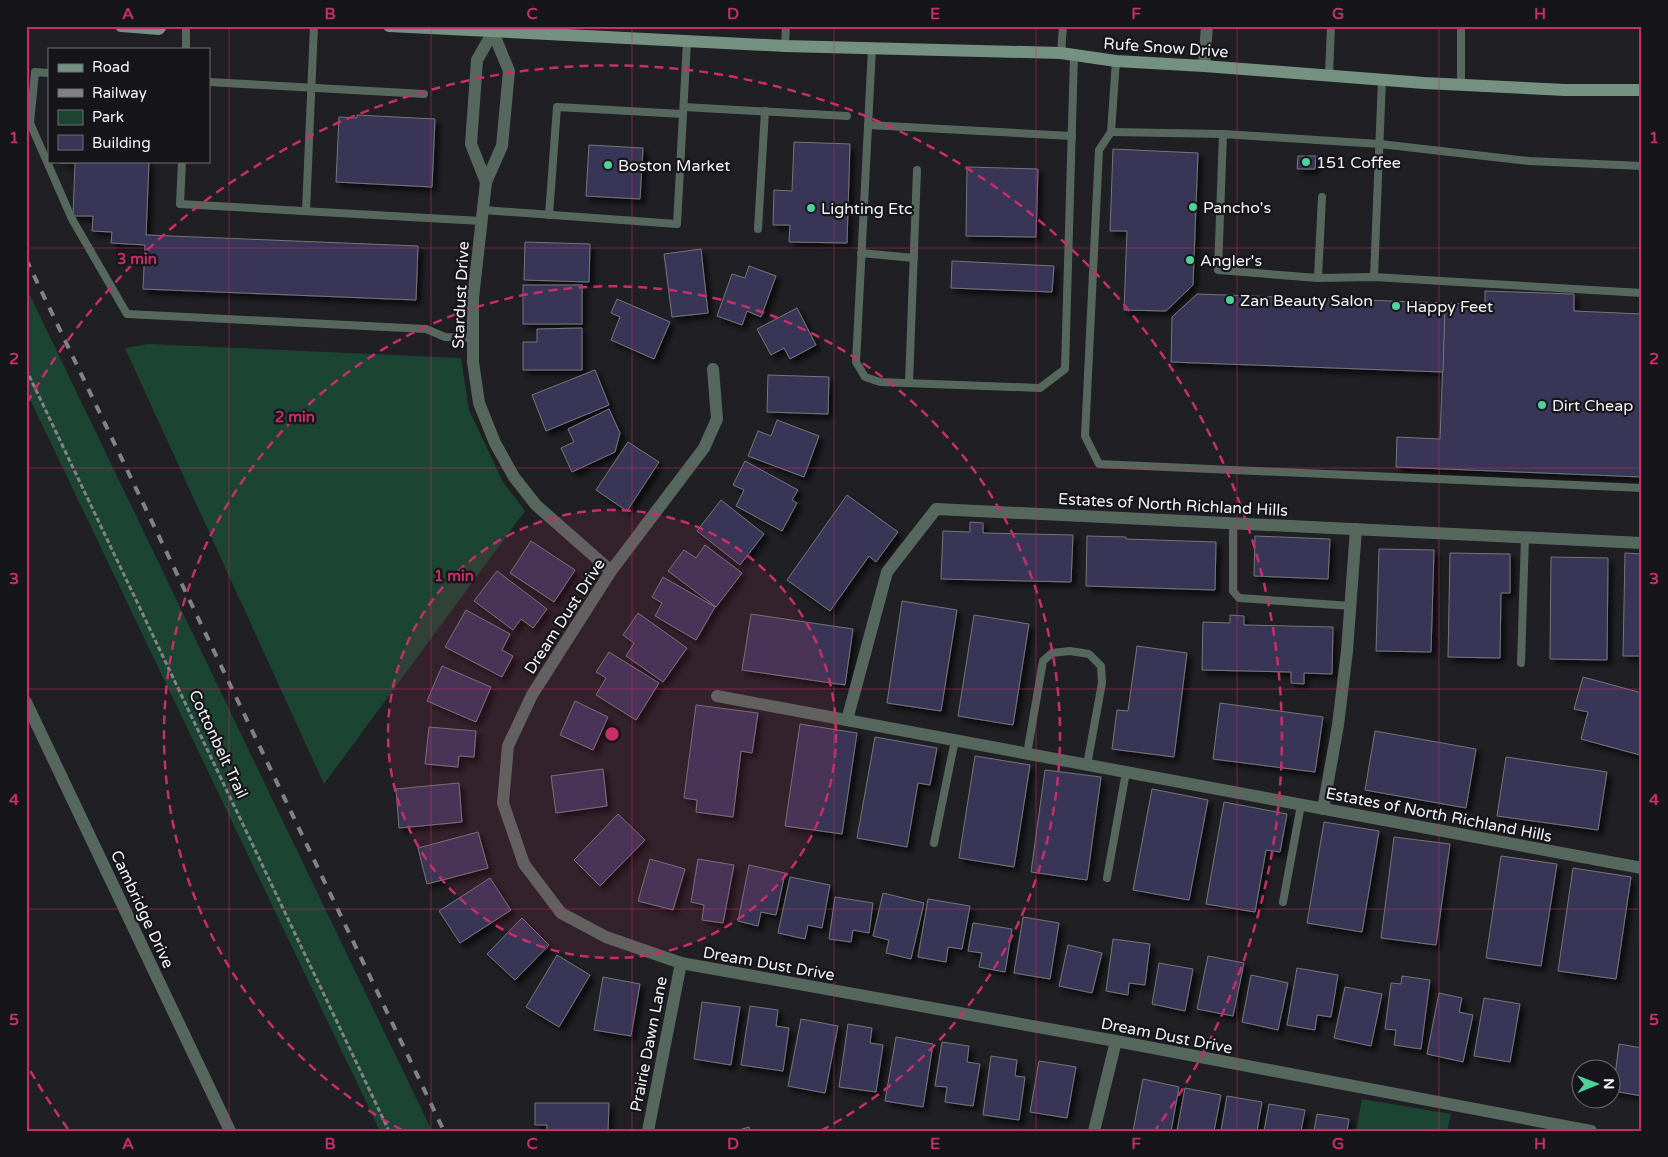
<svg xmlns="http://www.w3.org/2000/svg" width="1668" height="1157" font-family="'Varela Round',sans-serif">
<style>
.green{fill:#1c4432}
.building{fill:#383557;stroke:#75757a;filter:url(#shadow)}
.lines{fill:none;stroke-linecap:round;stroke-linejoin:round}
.path{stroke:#838387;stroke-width:3;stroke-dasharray:5 2.5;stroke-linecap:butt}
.lane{stroke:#56685e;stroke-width:8}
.street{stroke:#56685e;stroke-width:12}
.secondary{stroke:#749181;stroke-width:12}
.rail{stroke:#828286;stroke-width:4;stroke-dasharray:9 9;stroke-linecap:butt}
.grid{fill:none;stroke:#c72e6a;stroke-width:1;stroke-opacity:0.55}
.ring{fill:none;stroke:#c72e6a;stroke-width:2.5;stroke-dasharray:9 6}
.poi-dot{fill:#4dd39a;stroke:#16161a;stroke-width:2}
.labels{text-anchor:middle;stroke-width:4.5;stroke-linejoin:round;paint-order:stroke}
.street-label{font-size:16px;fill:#f3f3f6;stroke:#16161a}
.poi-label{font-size:16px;fill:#f3f3f6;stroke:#16161a;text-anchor:start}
.centre{fill:#c72e6a;stroke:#16161a;stroke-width:2.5}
.ring-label{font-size:15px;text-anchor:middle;font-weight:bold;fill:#c72e6a;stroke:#16161a;stroke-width:4.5;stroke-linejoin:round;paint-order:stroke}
.neatline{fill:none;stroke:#c72e6a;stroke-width:2}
.grid-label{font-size:16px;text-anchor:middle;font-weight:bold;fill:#c72e6a}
</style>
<defs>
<filter id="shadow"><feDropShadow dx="4.5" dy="4.5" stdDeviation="2.5" flood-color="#0009"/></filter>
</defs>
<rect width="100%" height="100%" fill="#1f1f24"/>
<!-- green -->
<g class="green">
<path d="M26 287 432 1131H380L26 391Z"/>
<path d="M148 344 461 358 469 410 503 482 525 511 324 784 125 348Z"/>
<path d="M1362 1099 1451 1114 1447 1131H1356Z"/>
</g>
<!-- building -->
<g class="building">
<path d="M357 115 435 119 432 187 336 182 339 117 357 118Z"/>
<path d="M794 142 850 144 847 243 789 242 790 225H773L774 190 792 191Z"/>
<path d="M589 145 643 148 640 199 586 196Z"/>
<path d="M1113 149 1198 153 1193 285 1166 311 1124 310 1127 231H1110Z"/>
<path d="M1298 156H1316L1315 169H1297Z"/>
<path d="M60 161H149L146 235 418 246 416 300 143 289 145 245 111 243 112 232 92 231 93 216H73L75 163H60Z"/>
<path d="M967 167 1038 169 1036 237 966 236Z"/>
<path d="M525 242 590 244 589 282 524 280Z"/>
<path d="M701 249 708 313 672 317 664 254Z"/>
<path d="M952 261 1054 266 1052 292 951 288Z"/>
<path d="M749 266 776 276 761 317 747 311 742 325 717 316 732 274 745 278Z"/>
<rect x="523" y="285" width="59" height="39"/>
<path d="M1485 291 1574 294V311L1642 314V477L1396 467 1397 437 1440 439 1445 303 1485 305Z"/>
<path d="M1197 294 1445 303 1443 372 1171 362 1172 317Z"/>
<path d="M617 299 670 322 654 359 611 340 620 317 611 313Z"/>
<path d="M797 308 816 345 790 359 784 348 771 355 757 329Z"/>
<path d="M582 328V370H523V342H537V329Z"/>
<path d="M595 370 609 405 546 431 532 395Z"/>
<path d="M768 375 829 377 828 414 767 412Z"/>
<path d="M609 409 620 433 615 452 572 472 561 448 574 442 568 429Z"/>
<path d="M777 420 819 436 804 477 748 456 758 431 771 436Z"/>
<path d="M628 442 659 462 627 511 596 490Z"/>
<path d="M745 461 798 490 792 500 797 503 782 531 736 506 744 490 733 485Z"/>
<path d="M847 495 898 532 876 562 869 556 830 611 787 580Z"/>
<path d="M721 500 764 534 740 565 697 531Z"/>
<path d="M970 522 983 523V533L1073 535 1071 582 941 579 943 531 970 532Z"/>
<path d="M1087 536 1126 537V539L1216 542 1215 590 1086 586Z"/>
<path d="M1255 536 1330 539 1328 579 1254 576Z"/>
<path d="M531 541 575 570 554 602 510 573Z"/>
<path d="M705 545 742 573 716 607 668 571 684 550 696 558Z"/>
<path d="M1379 549 1434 550 1431 652 1376 651Z"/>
<path d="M1450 553 1510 554V593H1501L1500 658 1448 657Z"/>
<path d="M1625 553 1642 554V656H1623Z"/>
<path d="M1551 557 1608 558 1607 660 1550 659Z"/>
<path d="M497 571 547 609 533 628 521 619 513 630 474 601Z"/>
<path d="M663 577 715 607 696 640 655 616 662 603 652 597Z"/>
<path d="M902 601 957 610 941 711 887 703Z"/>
<path d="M466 610 510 634 502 650 513 656 502 677 445 647Z"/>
<path d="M638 613 687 648 663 682 626 656 634 643 623 635Z"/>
<path d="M751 614 853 629 845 685 742 670Z"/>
<path d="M974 615 1029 624 1013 725 958 716Z"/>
<path d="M1230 615 1244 616V625L1333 627 1332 674 1304 673V684L1291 683V672L1202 670 1203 622 1230 623Z"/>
<path d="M1137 646 1187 653 1174 757 1112 749 1117 710 1128 711Z"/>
<path d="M609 652 659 683 636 720 596 695 606 678 596 672Z"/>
<path d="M442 666 491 687 476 722 427 701Z"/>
<path d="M1583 677 1642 693 1640 755 1581 739 1588 712 1574 709Z"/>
<path d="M575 701 608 717 593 750 560 735Z"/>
<path d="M1220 703 1323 717 1315 772 1213 759Z"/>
<path d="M696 705 758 713 752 753 741 751 733 817 696 812 697 800 684 798Z"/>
<path d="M800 724 857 733 842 834 785 826Z"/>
<path d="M429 727 476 731 474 757 459 756 458 767 425 764Z"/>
<path d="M1375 731 1476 749 1466 808 1365 790Z"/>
<path d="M875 737 937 748 930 785 918 783 907 847 857 838Z"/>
<path d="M975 756 1030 765 1014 867 959 858Z"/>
<path d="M1506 757 1607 772 1598 830 1497 816Z"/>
<path d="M603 769 607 806 556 813 551 776Z"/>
<path d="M1045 770 1101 777 1087 880 1031 872Z"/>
<path d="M459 783 462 822 399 828 396 789Z"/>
<path d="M1152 789 1208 800 1189 900 1133 890Z"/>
<path d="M1224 802 1287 814 1280 852 1266 850 1255 912 1206 904Z"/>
<path d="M618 814 645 840 600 886 574 860Z"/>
<path d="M1324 822 1379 831 1362 932 1307 923Z"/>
<path d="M478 832 488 868 427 884 418 848Z"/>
<path d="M1394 837 1450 844 1436 945 1381 938Z"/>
<path d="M1501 856 1557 864 1541 966 1486 958Z"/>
<path d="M650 859 685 869 673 910 638 901Z"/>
<path d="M698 859 734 865 723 923 702 920 704 905 691 902Z"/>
<path d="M749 865 785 873 776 915 761 912 758 926 738 921Z"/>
<path d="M1573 868 1631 877 1616 979 1558 971Z"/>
<path d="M790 877 830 885 822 928 808 925 805 939 778 933Z"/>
<path d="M490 878 511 910 460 943 439 911Z"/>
<path d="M883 893 924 903 911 959 886 953 889 940 873 936Z"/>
<path d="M835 897 873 903 869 933 853 930 851 942 829 939Z"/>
<path d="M928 899 970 906 962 949 948 947 946 962 918 957Z"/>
<path d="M1023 917 1059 923 1050 979 1014 973Z"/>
<path d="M522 918 549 945 515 980 487 954Z"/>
<path d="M973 923 1012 929 1005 972 979 967 982 953 968 951Z"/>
<path d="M1113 939 1150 944 1145 985 1129 983 1128 995 1106 991Z"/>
<path d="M1068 945 1102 953 1092 993 1059 986Z"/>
<path d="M557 955 590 975 559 1027 526 1007Z"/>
<path d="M1208 956 1244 963 1233 1016 1197 1009Z"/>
<path d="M1159 963 1193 969 1185 1011 1152 1004Z"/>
<path d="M1297 968 1338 975 1331 1017 1317 1015 1315 1030 1287 1025Z"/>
<path d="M1251 975 1288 983 1278 1030 1242 1022Z"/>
<path d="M1402 976 1430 980 1421 1049 1394 1045 1396 1030 1385 1029 1391 983 1401 984Z"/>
<path d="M603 977 640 984 631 1036 594 1030Z"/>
<path d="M1345 987 1382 994 1371 1046 1334 1038Z"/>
<path d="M1439 993 1462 998 1459 1012 1473 1015 1463 1062 1427 1054Z"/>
<path d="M1484 998 1520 1004 1510 1062 1474 1056Z"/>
<path d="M702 1002 740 1007 731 1065 694 1059Z"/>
<path d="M750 1006 778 1010 776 1026 789 1028 783 1071 741 1065Z"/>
<path d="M801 1019 838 1026 825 1093 788 1086Z"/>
<path d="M848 1024 872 1028 870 1043 883 1045 876 1092 839 1087Z"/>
<path d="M896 1037 933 1044 923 1107 885 1101Z"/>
<path d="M942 1042 969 1046 967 1062 980 1064 973 1106 945 1102 947 1087 935 1086Z"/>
<path d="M1619 1044 1642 1048V1096L1613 1091Z"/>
<path d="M991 1056 1017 1060 1015 1076 1025 1077 1019 1120 983 1115Z"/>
<path d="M1039 1061 1076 1067 1067 1118 1030 1112Z"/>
<path d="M1143 1079 1179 1087 1171 1131H1133Z"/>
<path d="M1185 1088 1221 1095 1214 1131H1177Z"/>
<path d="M1227 1096 1262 1102 1257 1131H1221Z"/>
<path d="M535 1103H609L608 1131H547V1125H535Z"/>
<path d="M1269 1104 1305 1110 1301 1131H1264Z"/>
<path d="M1317 1114 1349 1119 1347 1131H1314Z"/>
<path d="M749 1127 750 1131H736Z"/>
</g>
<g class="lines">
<!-- path -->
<path class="path" d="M26 369 389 1131"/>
<!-- lane -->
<g class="lane">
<path d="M186 26V49"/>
<path d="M785 46 786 26"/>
<path d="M872 48 856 362 865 377 880 382 1040 388 1065 369 1074 55"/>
<path d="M1061 53 1063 26"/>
<path d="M1116 61 1111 132 1099 150 1085 436 1099 464 1642 488"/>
<path d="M49 73 35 72 30 123 72 219 127 314 426 329 445 337 473 338"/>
<path d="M1329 75 1331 26"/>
<path d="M209 82 424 94"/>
<path d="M1461 85V26"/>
<path d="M684 107 847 116"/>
<path d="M868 125 1072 136"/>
<path d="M1111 132 1223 134"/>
<path d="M182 161 180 204 481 221"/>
<path d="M1642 166 1529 161 1380 144 1223 134 1218 270 1318 278 1374 277 1642 293"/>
<path d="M483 210 677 224 687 42"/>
<path d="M306 211 314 26"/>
<path d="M549 215 557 107 683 114"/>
<path d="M758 229 765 111"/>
<path d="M861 253 914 258"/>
<path d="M1374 277 1382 79"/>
<path d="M1318 278 1322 197"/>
<path d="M909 383 917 170"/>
<path d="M1233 523V591L1239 598 1351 606"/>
<path d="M1521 663 1525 537"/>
<path d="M1027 754 1043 661 1052 653 1070 651 1089 654 1101 666 1102 683 1087 765"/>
<path d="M934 843 955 740"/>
<path d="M1107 878 1126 772"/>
<path d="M1283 902 1301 805"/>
</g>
<!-- street -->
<g class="street">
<path d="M493 32 509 71 502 146 486 182 473 298V362L479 403 495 443 514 477 536 505 611 571"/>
<path d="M1204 66 1207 26"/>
<path d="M486 182 471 144 477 60 493 32"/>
<path d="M713 369 717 419 704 448 611 571 532 695 508 746 503 803 524 864 561 913 606 937 681 963 1116 1041 1591 1131"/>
<path d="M717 696 1642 868"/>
<path d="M26 702 230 1131"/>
<path d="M847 720 887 572 936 509 1642 543"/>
<path d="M1323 809 1338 725 1347 651 1356 529"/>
<path d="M648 1131 681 963"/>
<path d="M1094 1131 1116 1041"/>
</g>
<!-- secondary -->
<g class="secondary">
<path d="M121 26 159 29 161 26"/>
<path d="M389 26 785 46 1061 53 1116 61 1204 66 1424 83 1565 90H1642"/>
</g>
<!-- rail -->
<path class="rail" d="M26 259 444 1131"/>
</g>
<!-- grid -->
<path class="grid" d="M229 26V1131M431 26V1131M632 26V1131M834 26V1131M1036 26V1131M1237 26V1131M1439 26V1131M26 248H1642M26 468H1642M26 689H1642M26 909H1642"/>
<!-- distance rings -->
<circle cx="612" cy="734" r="224" fill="#c72e6a" fill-opacity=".12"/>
<g class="ring">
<circle cx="612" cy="734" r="224"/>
<path d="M402 1130A448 448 0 1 1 822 1130"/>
<path d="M68 1129A672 672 0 0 1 27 1065M27 403A672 672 0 1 1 1156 1129"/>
</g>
<!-- markers -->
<g class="poi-dot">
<circle cx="1306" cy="162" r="5"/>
<circle cx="608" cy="165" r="5"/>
<circle cx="1193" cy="207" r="5"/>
<circle cx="811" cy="208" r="5"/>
<circle cx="1190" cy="260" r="5"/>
<circle cx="1230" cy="300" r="5"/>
<circle cx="1396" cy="306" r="5"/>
<circle cx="1542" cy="405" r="5"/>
</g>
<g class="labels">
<!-- street labels -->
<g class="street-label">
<text transform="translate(1166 47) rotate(4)" y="6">Rufe Snow Drive</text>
<text transform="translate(460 295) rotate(-87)" y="6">Stardust Drive</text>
<text transform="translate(1173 504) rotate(3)" y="6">Estates of North Richland Hills</text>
<text transform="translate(564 616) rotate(-57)" y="6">Dream Dust Drive</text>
<text transform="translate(219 744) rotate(65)" y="6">Cottonbelt Trail</text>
<text transform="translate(1439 814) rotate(11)" y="6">Estates of North Richland Hills</text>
<text transform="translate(143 909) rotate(65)" y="6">Cambridge Drive</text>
<text transform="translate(769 963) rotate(10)" y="6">Dream Dust Drive</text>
<text transform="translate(1167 1035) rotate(11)" y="6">Dream Dust Drive</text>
<text transform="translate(648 1044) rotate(-79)" y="6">Prairie Dawn Lane</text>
</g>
<!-- poi labels -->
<g class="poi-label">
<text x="1316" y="168">151 Coffee</text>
<text x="618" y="171">Boston Market</text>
<text x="1203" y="213">Pancho's</text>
<text x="821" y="214">Lighting Etc</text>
<text x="1200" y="266">Angler's</text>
<text x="1240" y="306">Zan Beauty Salon</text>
<text x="1406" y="312">Happy Feet</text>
<text x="1552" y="411">Dirt Cheap</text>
</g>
</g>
<circle cx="612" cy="734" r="8" class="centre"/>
<g class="ring-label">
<text x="137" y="264">3 min</text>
<text x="295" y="422">2 min</text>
<text x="454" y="581">1 min</text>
</g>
<!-- border -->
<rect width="1668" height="1157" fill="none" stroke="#16161a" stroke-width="55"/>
<!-- legend -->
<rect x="48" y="48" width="162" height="115" fill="#16161a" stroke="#6e6e72"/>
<rect x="58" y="64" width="25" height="8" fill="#749181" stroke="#6e6e72"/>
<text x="92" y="72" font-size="15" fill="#f3f3f6">Road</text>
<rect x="58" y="89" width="25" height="8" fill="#828286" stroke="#6e6e72"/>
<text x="92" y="98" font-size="15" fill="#f3f3f6">Railway</text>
<rect x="58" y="110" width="25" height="15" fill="#1c4432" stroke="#6e6e72"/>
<text x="92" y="122" font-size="15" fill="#f3f3f6">Park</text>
<rect x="58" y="135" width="25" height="15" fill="#383557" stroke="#6e6e72"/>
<text x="92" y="148" font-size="15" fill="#f3f3f6">Building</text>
<!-- north arrow -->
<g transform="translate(1596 1084) rotate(89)"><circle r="24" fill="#16161a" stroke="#6e6e72"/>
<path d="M0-4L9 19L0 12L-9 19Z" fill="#4dd39a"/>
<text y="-8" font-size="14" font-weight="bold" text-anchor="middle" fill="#f3f3f6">N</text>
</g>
<rect x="28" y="28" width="1612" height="1102" class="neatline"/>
<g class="grid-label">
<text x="128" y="19">A</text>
<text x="330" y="19">B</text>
<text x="532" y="19">C</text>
<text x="733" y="19">D</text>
<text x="935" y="19">E</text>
<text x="1136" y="19">F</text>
<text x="1338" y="19">G</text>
<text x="1540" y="19">H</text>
<text x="14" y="143">1</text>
<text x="1654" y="143">1</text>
<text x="14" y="364">2</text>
<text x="1654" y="364">2</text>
<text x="14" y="584">3</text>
<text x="1654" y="584">3</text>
<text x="14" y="805">4</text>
<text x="1654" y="805">4</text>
<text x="14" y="1025">5</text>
<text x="1654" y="1025">5</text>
<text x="128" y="1149">A</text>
<text x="330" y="1149">B</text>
<text x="532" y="1149">C</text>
<text x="733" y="1149">D</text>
<text x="935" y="1149">E</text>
<text x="1136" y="1149">F</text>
<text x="1338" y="1149">G</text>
<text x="1540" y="1149">H</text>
</g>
</svg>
